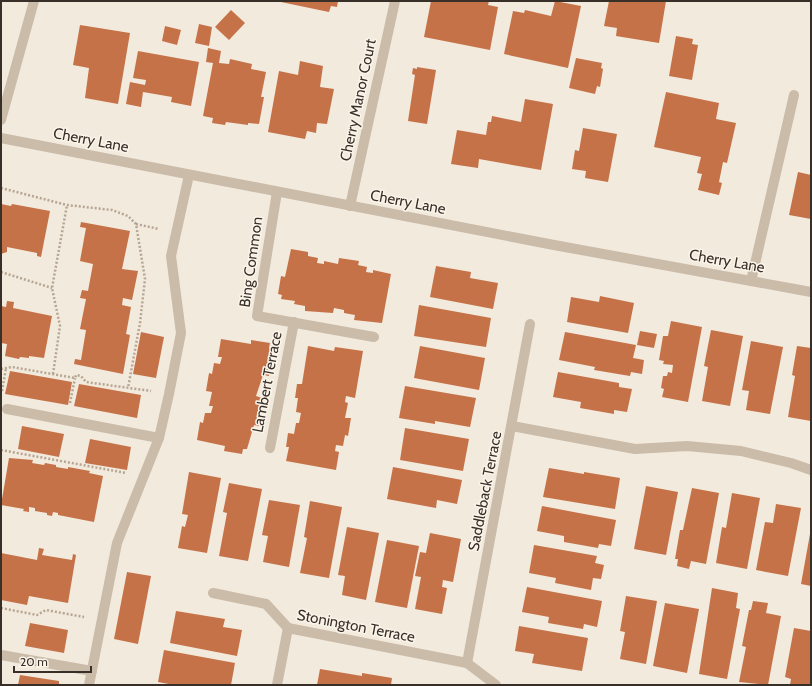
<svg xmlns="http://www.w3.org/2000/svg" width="812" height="686" font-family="Cabin,sans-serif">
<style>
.building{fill:#c67248}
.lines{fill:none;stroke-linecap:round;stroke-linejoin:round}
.path{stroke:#b6a593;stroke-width:2.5;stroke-dasharray:2 2;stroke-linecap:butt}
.service{stroke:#cbbba9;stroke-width:10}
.minor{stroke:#cbbba9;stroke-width:10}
.labels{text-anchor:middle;stroke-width:3;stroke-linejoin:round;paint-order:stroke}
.street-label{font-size:15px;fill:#382f29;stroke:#faf4e9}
</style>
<rect width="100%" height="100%" fill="#f2eadd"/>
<!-- building -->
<g class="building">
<path d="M276 1H338L337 7 331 6 329 12Z"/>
<path d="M431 1H489L488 5 498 7 490 50 424 37Z"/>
<path d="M555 1 581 6 568 68 504 54 513 11 524 13 525 10 551 16Z"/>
<path d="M609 1H666L659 43 616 36 617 28 604 26Z"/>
<path d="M231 10 245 23 229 40 215 27Z"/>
<path d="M199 24 212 27 209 46 195 43Z"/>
<path d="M80 25 130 33 118 104 85 98 89 68 73 65Z"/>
<path d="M165 26 181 30 177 45 162 41Z"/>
<path d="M676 36 693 39 692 44 698 45 692 80 669 76Z"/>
<path d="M208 48 221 51 219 63 229 64 230 59 252 64 251 69 266 72 261 97H264L259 124 248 123V125L226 122 225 125 212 123 213 118 203 116 213 63 206 62Z"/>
<path d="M138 51 199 62 191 106 171 102 172 97 143 92 141 107 126 104 130 82 145 85 146 80 133 78Z"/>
<path d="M576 58 602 63 601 68 603 69 600 87 597 86 595 94 569 88Z"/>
<path d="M300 61 323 66 320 87 334 89 327 124 317 123 316 133 307 131 305 139 268 132 279 71 298 75Z"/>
<path d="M417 67 436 70 427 124 408 121 415 75 412 74 413 68 417 69Z"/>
<path d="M666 92 719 103 716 119 736 123 727 163 723 162 719 182 722 183 719 195 698 190 702 174 697 173 701 157 654 147Z"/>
<path d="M525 99 553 104 541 170 479 159 478 168 451 164 457 130 486 135 488 122H491L492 116 521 122Z"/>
<path d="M583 128 617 134 608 182 585 178 586 171 572 169 575 150 579 151Z"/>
<path d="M798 172 811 175V219L789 215Z"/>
<path d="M1 204 11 206 12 204 50 211 41 257 37 256V253L7 247V252L1 254Z"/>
<path d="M81 222 130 231 122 269 138 271 132 300 123 298 122 305 131 307 126 334 130 335 123 374 74 364 75 359 81 360 86 330 80 329 86 299 80 298 82 290 88 291 93 264 80 261 86 228 80 227Z"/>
<path d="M291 249 308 252V256L318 258 317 263 324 264V261L338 264 339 258 359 261 358 265 367 267 366 272 373 273V270L391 274 382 323 354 320 355 315 344 313V310L334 308 333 313 305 311V306L294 304 295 301 281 299 282 295 278 294 281 276 285 277Z"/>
<path d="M436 266 471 272 470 278 498 283 493 309 430 297Z"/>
<path d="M600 296 634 303 628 333 567 322 571 297 599 302Z"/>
<path d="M7 301 14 302 13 308 52 316 44 358 29 356V358L20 357 19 359 5 356 7 344 1 343V306L6 307Z"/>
<path d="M419 305 491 318 486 347 414 336Z"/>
<path d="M671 321 702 327 688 402 662 397 664 389 661 388 663 376H667L668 372 672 373 673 365 663 364 664 361 659 360 663 336H668Z"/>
<path d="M711 330 743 336 730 406 702 401 708 367 704 366Z"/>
<path d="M640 331 657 334 654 348 637 345Z"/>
<path d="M141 332 164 337 156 378 133 374Z"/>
<path d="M565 332 636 345 633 358 644 360 642 374 631 372 630 376 594 370 595 367 559 360Z"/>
<path d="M221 339 251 344V340L270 343 269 348H271L269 376 263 375 256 396 262 398 259 426 254 425 247 449H243L242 454 224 451 225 446 197 440 200 422 203 423 205 413H211L213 406H209L212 392 206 391 209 373 212 374 214 363 220 364 222 357H218Z"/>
<path d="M751 341 783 347 770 414 746 410 749 391 742 390Z"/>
<path d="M308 346 334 351 335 347 363 351 355 398 346 396 345 402 348 403 345 418H351L348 436 345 435 343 446 336 445 335 451 339 452 336 470 286 461 289 447H286L288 433 294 434 296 423H299L301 413 296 412 298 398H295L297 384H302Z"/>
<path d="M420 346 485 358 479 390 414 378Z"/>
<path d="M797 346 811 348V421L788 417 795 376 792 375Z"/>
<path d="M10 371 72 382 68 405 5 394Z"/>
<path d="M558 372 619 383V387L632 389 627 412 614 410V414L580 408 581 402 553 397Z"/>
<path d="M79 384 141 395 137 418 74 406Z"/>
<path d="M405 386 476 398 470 427 435 421V424L399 418Z"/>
<path d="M22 426 64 434 59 457 18 449Z"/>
<path d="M405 428 469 439 463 471 400 460Z"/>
<path d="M90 439 131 447 127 470 85 463Z"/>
<path d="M9 458 33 460 32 463 44 465 45 463 56 465V467L68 469V467L90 471 89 473 103 476 94 522 58 515V513L53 512 52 516 47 515V513L35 511V508L29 507V512L23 511 24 509 1 505Z"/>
<path d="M393 467 462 480 457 504 437 500 436 508 387 499Z"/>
<path d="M549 468 584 474V472L620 478 615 509 543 497Z"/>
<path d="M189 472 221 478 207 553 178 548 182 526 185 527 188 515 182 514Z"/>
<path d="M229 483 262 489 248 561 219 556 227 513 223 512Z"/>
<path d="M646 486 678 492 666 555 634 549Z"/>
<path d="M692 488 719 493 706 564 691 561 689 569 677 566 678 559H675L680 530H683Z"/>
<path d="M732 493 760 498 747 569 716 563 722 527 726 528Z"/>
<path d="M269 500 300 505 289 567 263 562 268 536 262 535Z"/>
<path d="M310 501 342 507 329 578 300 573 307 538 304 537Z"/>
<path d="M776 504 801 508 788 576 756 570 765 522 773 523Z"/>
<path d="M542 506 616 520 611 546 599 544 598 548 564 542V536L537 531Z"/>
<path d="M347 527 379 533 366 600 342 595 345 576 338 575Z"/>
<path d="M430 533 461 539 453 582 443 580 442 587 447 588 442 614 415 609 421 577 415 576 420 552 426 553Z"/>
<path d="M810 534 811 535V586L801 584Z"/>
<path d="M387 540 419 546 407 608 375 602Z"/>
<path d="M534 545 597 556 595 563 604 565 601 579 593 578 591 590 555 583 556 578 529 573Z"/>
<path d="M39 548 44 549 42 555 72 560 73 554 76 555 68 603 29 596 27 605 1 600V553L37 560Z"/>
<path d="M127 572 151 576 138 644 114 639Z"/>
<path d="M527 587 602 601 597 627 584 624 583 629 548 623 549 617 522 612Z"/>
<path d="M712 588 738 593 736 608 740 609 727 679 699 674Z"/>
<path d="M626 596 657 601 646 664 620 659 625 632 620 631Z"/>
<path d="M753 601 768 603 766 613 781 616 768 685 739 682 746 647 742 646 749 610H751Z"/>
<path d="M665 603 699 609 687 673 653 666Z"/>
<path d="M176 611 225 619 223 627 242 630 237 656 170 643Z"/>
<path d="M30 623 68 630 64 653 25 646Z"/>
<path d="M519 626 588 638 582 671 532 663 534 654 515 651Z"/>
<path d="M794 628 811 631V685H790L791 679 785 677Z"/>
<path d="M164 650 235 663 231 685H174L158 682Z"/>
<path d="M320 669 362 676V673L392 678 391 685H317Z"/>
<path d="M20 675 59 681V685H18Z"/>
</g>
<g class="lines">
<!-- path -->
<g class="path">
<path d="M1 188 67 205 112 210 128 216 136 224 145 279 140 323 128 388"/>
<path d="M136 224 159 229"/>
<path d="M1 272 52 288"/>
<path d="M1 369 12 367 75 378 76 375 81 376 86 382 151 391"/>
<path d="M53 374 60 326 52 288 67 205"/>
<path d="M2 391 6 368"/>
<path d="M70 403 75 378"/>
<path d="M1 450 126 473"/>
<path d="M1 608 37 615 46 610 84 617"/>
</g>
<!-- service -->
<g class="service">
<path d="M751 281 794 95"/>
<path d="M7 409 159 438"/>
<path d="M1 655 92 671"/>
<path d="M89 685 117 543 159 438 169 394 181 333 171 256 189 175"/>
</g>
<!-- minor -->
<g class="minor">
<path d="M1 120 34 1"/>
<path d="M1 138 554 245 811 292"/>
<path d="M277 192 257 316 374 337"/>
<path d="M350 206 395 1"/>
<path d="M512 426 635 449 687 446 741 451 791 463 811 470"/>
<path d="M270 448 294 322"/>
<path d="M213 593 266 604 288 628 467 663 496 685"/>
<path d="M467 663 530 324"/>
<path d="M277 685 288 628"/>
</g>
</g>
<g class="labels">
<!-- street labels -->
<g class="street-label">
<text transform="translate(358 100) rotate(-78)" y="5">Cherry Manor Court</text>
<text transform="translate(91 140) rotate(11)" y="5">Cherry Lane</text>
<text transform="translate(408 202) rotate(11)" y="5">Cherry Lane</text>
<text transform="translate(727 261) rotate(10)" y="5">Cherry Lane</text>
<text transform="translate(251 262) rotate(-82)" y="5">Bing Common</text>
<text transform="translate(267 382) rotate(-79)" y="5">Lambert Terrace</text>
<text transform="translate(485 491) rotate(-79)" y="5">Saddleback Terrace</text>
<text transform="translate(356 626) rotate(11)" y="5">Stonington Terrace</text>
</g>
</g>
<!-- border -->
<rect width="812" height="686" fill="none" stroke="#382f29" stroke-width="4"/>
<!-- scale -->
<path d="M14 666v6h77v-6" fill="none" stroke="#382f29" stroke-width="2"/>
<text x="20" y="666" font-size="12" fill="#382f29" stroke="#faf4e9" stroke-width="3" paint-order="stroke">20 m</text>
</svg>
